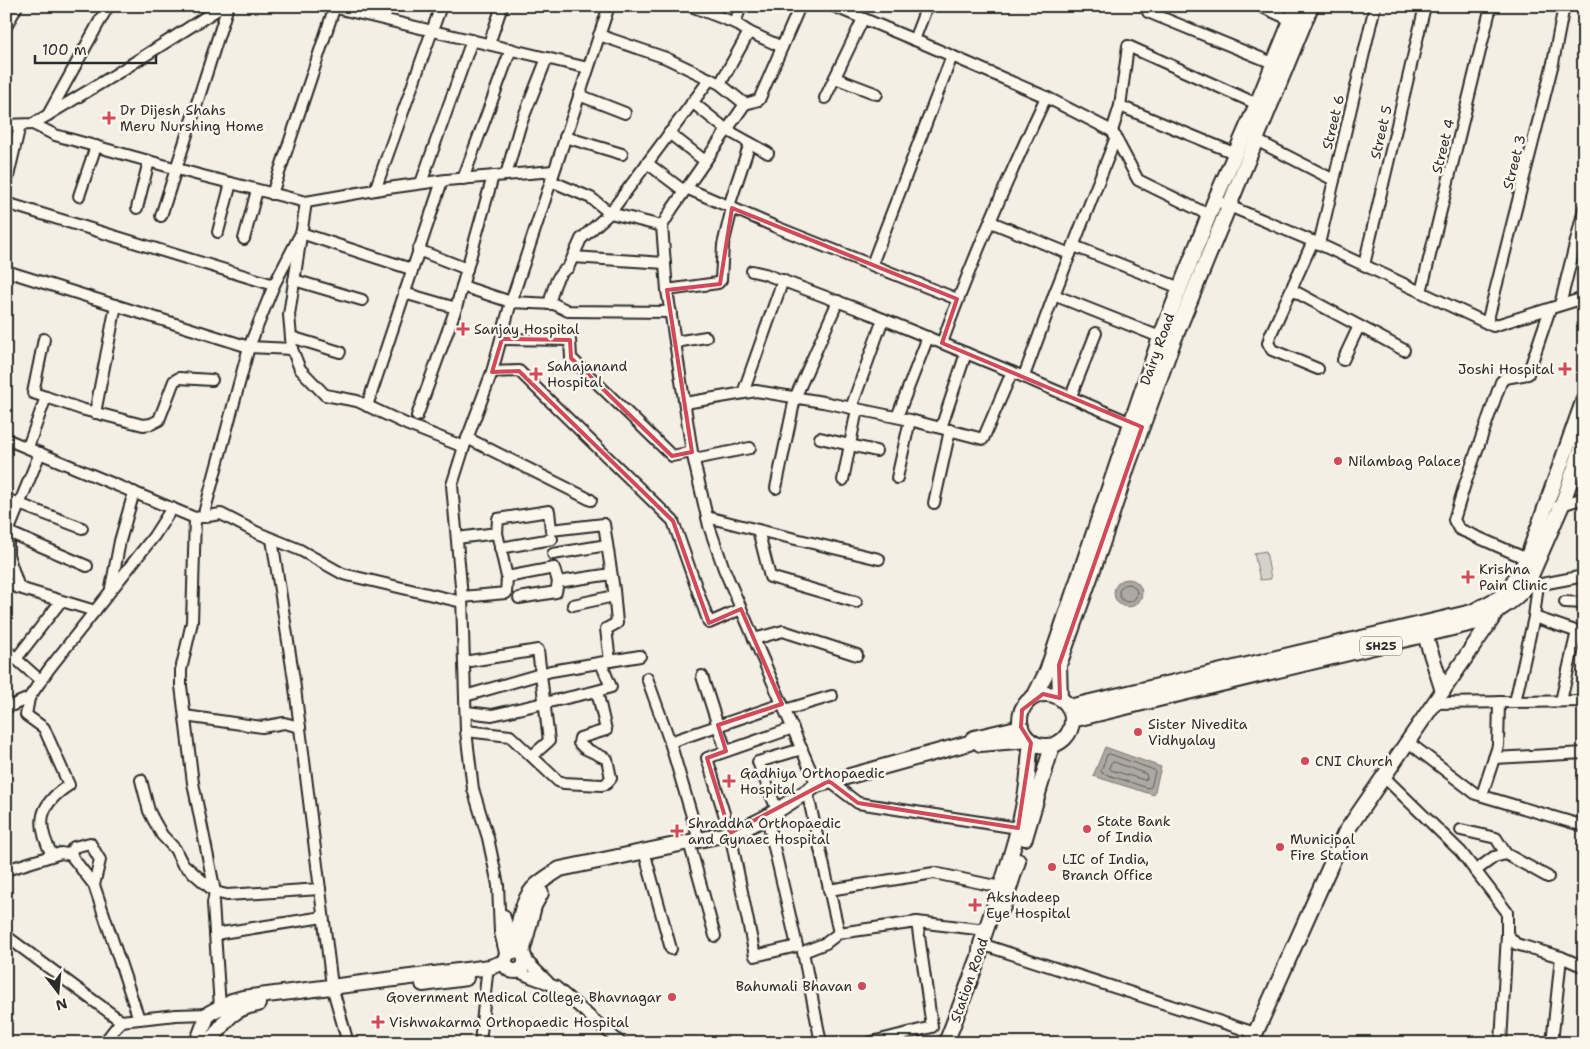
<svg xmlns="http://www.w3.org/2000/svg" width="1590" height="1049" font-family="'Shantell Sans',sans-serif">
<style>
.green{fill:#d5d2c9;stroke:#807e7a}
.water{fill:#aca9a2;stroke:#787772}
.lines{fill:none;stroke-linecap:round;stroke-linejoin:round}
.shore{stroke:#5f5d5b;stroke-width:1}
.minor-casing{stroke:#2b2b2b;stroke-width:14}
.major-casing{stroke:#2b2b2b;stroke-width:18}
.minor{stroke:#fbf7ec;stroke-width:10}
.major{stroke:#fbf7ec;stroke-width:14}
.marked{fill:none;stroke:#d1495b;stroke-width:4;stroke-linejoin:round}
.poi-dot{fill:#d1495b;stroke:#fbf7ec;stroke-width:2}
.labels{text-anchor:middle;stroke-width:5;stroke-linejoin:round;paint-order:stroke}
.shield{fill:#fbf7ec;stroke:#696865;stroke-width:1}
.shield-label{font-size:12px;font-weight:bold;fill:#2b2b2b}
.poi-label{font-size:14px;fill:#2b2b2b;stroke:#fbf7ec;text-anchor:start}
.street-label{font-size:14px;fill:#2b2b2b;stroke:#fbf7ec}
</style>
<rect width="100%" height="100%" fill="#f3efe4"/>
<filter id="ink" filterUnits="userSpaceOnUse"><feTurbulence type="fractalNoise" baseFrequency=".02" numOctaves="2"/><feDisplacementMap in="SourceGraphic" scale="10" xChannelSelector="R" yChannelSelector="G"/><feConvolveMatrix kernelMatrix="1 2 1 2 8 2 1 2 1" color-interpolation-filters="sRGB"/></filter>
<g filter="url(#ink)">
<!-- green -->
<path class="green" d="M1266 551 1271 579 1260 580 1254 553Z"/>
<!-- water -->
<g class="water">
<circle cx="1128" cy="593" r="14"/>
<path d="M1105 747 1161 767 1154 795 1093 776Z"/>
</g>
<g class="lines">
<!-- shore -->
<g class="shore">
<circle cx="1128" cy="593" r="9"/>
<path d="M1110 754 1154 770 1155 772 1151 787 1148 788 1102 773 1101 771 1107 755Z"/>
<path d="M1114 762 1146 774 1147 779 1144 780 1111 770 1109 768 1111 763Z"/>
</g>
<defs>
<g id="minor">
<path d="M328 6 588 68"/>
<path d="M691 6 735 23 749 32"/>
<path d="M800 6 759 100 745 104 672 209 662 226 667 290 692 452 709 526 724 569 817 785"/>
<path d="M833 6 929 46 1046 97 1112 131 1138 180 1209 215"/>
<path d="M1260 6 1291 20"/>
<path d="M1148 12 1280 66"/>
<path d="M384 19 388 6"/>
<path d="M735 23 741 6"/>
<path d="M6 27 17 6"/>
<path d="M599 35 666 58 720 84 745 104"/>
<path d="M914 40 927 6"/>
<path d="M489 44 502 6"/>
<path d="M835 78 877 94"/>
<path d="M720 84 749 32 782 47"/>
<path d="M579 95 625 113"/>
<path d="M825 98 863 19"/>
<path d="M692 102 727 130 768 153"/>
<path d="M1120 106 1234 153"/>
<path d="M48 115 108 6"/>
<path d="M33 124 55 135 199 175 306 202 381 189 446 180 554 171"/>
<path d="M6 125 33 124 116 74 223 6"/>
<path d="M1112 131 1120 106 1128 46 1257 104"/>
<path d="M669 133 705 161"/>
<path d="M565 137 622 154"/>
<path d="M1256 140 1334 180"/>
<path d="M647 163 684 191"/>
<path d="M506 175 520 126 547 58"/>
<path d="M463 179 511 49"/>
<path d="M551 181 591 198 610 213 662 226"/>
<path d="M421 183 472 40"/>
<path d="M6 185 20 125"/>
<path d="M686 188 776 227 957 299"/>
<path d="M375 190 441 6"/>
<path d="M272 194 335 6"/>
<path d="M79 196 96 146"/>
<path d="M1215 200 1319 244 1493 326 1584 298"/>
<path d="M306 202 289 315 292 349 300 369 325 395 357 401 406 424 464 447"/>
<path d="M6 203 274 285"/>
<path d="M729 206 750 143"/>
<path d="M137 208 149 161"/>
<path d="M161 216 228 6"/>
<path d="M991 222 1070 254"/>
<path d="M218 232 231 183"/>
<path d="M244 239 257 190"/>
<path d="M1313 241 1270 336 1268 343 1272 350 1318 369"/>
<path d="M1319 244 1375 6"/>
<path d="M1074 246 1180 288"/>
<path d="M418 250 467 269"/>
<path d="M573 257 665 263"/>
<path d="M872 264 952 56"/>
<path d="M1364 265 1425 6"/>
<path d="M6 271 249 347 292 349"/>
<path d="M752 271 765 274 871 314 1012 372 1136 425"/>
<path d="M294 280 362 300"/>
<path d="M462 286 511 302 554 304 568 311 671 312"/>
<path d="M667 290 718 283 721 280 723 245 732 208"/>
<path d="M1292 290 1404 350"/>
<path d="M1421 292 1491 6"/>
<path d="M404 293 456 308"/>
<path d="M1054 295 1165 339"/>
<path d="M549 304C553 292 555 274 568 268L581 239 610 213 710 79"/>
<path d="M1560 305 1584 209"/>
<path d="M1487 323 1553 63 1564 6"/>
<path d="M291 337 340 352"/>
<path d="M502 339 570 340 571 358 672 456 692 452"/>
<path d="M675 342 706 337"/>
<path d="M942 343C972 259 1008 178 1046 97"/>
<path d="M1343 360 1359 326"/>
<path d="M492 372 519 371 673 521 709 623 741 609"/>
<path d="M1024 376 1054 295 1116 137"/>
<path d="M743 393 783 280"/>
<path d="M1071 396 1096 333"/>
<path d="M46 397 81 409 143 425 151 424 159 420 174 381 179 378 212 380"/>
<path d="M685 403 756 391 823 402 910 420 983 439 1012 372"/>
<path d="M367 406 442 181"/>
<path d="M851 408 883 319"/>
<path d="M95 413 116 305"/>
<path d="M417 416 456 308 493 176"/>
<path d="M897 417 928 337"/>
<path d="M941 428 966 353"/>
<path d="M467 438 591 500"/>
<path d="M820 438 876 451"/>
<path d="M6 439 195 518 221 514 258 533 300 550 343 574 462 602"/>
<path d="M28 447 46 397 33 393 44 339"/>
<path d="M40 453 8 532 87 566"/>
<path d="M694 459 750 448"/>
<path d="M897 478 910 420"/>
<path d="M843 480 857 409"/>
<path d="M776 488 795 398 838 301"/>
<path d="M6 499 82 528"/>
<path d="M934 503 950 430"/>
<path d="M1558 506 1584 498"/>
<path d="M203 517 249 347 274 285 301 233 411 269"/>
<path d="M707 517 758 530 770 577 856 602"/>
<path d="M195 518 192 622 181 670V686L193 783 215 892 213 903 220 1007"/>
<path d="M758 530 879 559"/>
<path d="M6 531 8 532V555L19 588"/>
<path d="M497 533 507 577"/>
<path d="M457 538 497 533 498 519 549 511 551 530 604 524 614 590 617 623 606 629 610 661"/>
<path d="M272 539 294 680 332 986 348 1043"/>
<path d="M500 548 552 539"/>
<path d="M553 554 607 545"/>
<path d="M1527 559 1459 529 1454 520 1465 484 1501 382 1505 378 1528 374 1550 309"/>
<path d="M6 584 95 611"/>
<path d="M1526 587 1584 576"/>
<path d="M111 588 120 541 134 492"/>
<path d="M462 597 506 593 507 577 554 568 558 582 611 574"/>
<path d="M519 598 556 592 558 582"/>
<path d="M1565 602 1584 603"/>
<path d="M573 605 614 596"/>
<path d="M1534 617 1538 584"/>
<path d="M754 639 783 631 857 655"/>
<path d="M6 650 41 681"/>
<path d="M16 659 61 601"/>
<path d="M464 662 538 650 549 741 532 756"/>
<path d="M702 676 726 751"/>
<path d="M647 678 670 742"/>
<path d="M597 691 611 687 601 663"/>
<path d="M465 696 551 671 640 656"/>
<path d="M29 698 26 715 44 728 69 785C38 805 36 824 52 855"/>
<path d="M1561 701 1577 631"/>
<path d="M1515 702 1534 617 1584 634"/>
<path d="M1435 703 1584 701"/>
<path d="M6 708 29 698 49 669 154 536 172 508"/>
<path d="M785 710 832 696"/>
<path d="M466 712 492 715 597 691 606 730 580 738 579 743 584 748 607 759 611 778 606 784 602 785 564 783 558 781 510 736 466 731"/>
<path d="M185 716 262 727 284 723 300 727"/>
<path d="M1408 742 1476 794 1584 826"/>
<path d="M1494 758 1584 753"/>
<path d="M1384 777 1461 852 1507 912V934"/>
<path d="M141 780 149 811 153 819 162 835 175 849 182 863 215 892 227 895 320 889"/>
<path d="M829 781 858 803 1018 828"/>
<path d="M807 791 839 933"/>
<path d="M1482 795 1498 746 1499 702"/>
<path d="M777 810 758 762 802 749"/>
<path d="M767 817 797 946 755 956 730 833 707 758 793 728"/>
<path d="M1461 830 1496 838 1506 854"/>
<path d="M699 840 670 742 782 704"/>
<path d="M689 842 715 936"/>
<path d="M644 851 671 949"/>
<path d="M6 870 61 853 71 855"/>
<path d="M1475 871 1494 857 1506 854 1548 877"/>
<path d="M94 885 100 860 90 843 74 847 71 851 73 858 94 885 139 1019"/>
<path d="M829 890 934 873 1000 887"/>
<path d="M504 915 507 924 510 947"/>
<path d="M215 934 323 917"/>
<path d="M6 936 121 1021 176 1015 208 1014"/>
<path d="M981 944 1255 1033"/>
<path d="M506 957 500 932 498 885 488 838 473 789 466 731 462 597 452 485 464 447 492 372 511 302 609 6"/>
<path d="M524 958 548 982"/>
<path d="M516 970C529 979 543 980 556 987L621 1043"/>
<path d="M104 1043 121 1021"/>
<path d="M480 1043 487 974"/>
<path d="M821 1043 803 952 826 943 839 933 917 922 986 930"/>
<path d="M868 1043 932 1027 917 922"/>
<path d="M1501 1043 1507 934 1516 944 1561 957"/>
<path d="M1552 1043 1561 957 1584 967"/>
</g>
<g id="major">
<path d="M1425 635 1443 691"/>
<circle cx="1046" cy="720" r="26"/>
<path d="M1034 697 1047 671 1160 338 1215 200 1257 104 1297 6"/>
<path d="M1060 698 1059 665 1101 547 1128 465 1173 342 1311 6"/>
<path d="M1069 707 1472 612 1499 598 1510 587 1527 559 1584 399"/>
<path d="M1072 720 1473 623C1493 614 1511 604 1526 587L1562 505 1584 441"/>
<path d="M980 744 1029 740"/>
<path d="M1025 838 1052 746"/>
<path d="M1003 907 1018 861"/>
<path d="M523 949 534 906 541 893"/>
<path d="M513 951C519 930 519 900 537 885 544 879 552 874 560 869L737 832 767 817 817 785 969 743 974 738 1021 727"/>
<circle cx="515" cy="961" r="10"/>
<path d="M423 984 466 978"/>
<path d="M197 1043 208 1014 232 1001 243 998 490 967 505 962"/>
<path d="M210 1043C224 1022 231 1008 258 1004"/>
<path d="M946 1043 979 957 981 944C997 897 1017 845 1025 797 1029 779 1028 761 1031 743"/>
<path d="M1251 1043 1345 833 1496 613"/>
</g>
</defs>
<!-- minor casing -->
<use href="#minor" class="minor-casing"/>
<!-- major casing -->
<use href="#major" class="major-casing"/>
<!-- minor -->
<use href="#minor" class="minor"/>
<!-- major -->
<use href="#major" class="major"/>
</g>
</g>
<!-- marked area -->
<path class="marked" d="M732 208 957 299 942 343 1142 427 1059 665 1060 698 1043 694 1022 710 1021 727 1031 743 1018 828 858 803 829 781 730 833 707 758 726 751 718 725 782 704 741 609 709 623 673 521 519 371 492 372 502 339 570 340 571 358 672 456 692 452 667 290 720 284Z"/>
<!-- markers -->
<g class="poi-dot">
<path d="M106.5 110.5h5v5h5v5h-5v5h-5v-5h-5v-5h5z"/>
<path d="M460.5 321.5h5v5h5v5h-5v5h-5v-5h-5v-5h5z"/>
<path d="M1562.5 361.5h5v5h5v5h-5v5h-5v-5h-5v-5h5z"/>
<path d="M533.5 366.5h5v5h5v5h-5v5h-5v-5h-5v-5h5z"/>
<circle cx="1338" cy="461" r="5"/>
<path d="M1465.5 569.5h5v5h5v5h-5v5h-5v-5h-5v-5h5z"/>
<circle cx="1138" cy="732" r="5"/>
<circle cx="1305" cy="761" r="5"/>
<path d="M726.5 773.5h5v5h5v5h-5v5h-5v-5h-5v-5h5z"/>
<circle cx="1087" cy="829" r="5"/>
<path d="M674.5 823.5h5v5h5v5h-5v5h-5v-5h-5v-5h5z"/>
<circle cx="1280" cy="847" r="5"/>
<circle cx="1052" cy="867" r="5"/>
<path d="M972.5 897.5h5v5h5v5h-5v5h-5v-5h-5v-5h5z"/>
<circle cx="862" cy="986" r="5"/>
<circle cx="672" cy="997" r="5"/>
<path d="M375.5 1014.5h5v5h5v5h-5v5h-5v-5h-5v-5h5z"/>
</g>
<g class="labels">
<!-- shield labels -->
<rect class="shield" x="1360" y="636.5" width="42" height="19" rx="4"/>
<g class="shield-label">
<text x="1381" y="650">SH25</text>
</g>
<!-- poi labels -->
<g class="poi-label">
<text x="120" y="115">Dr Dijesh Shahs<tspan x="120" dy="16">Meru Nurshing Home</tspan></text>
<text x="474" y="334">Sanjay Hospital</text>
<text x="547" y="371">Sahajanand<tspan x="547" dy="16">Hospital</tspan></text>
<text x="1554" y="374" text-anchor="end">Joshi Hospital</text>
<text x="1348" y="466">Nilambag Palace</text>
<text x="1479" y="574">Krishna<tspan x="1479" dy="16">Pain Clinic</tspan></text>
<text x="1148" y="729">Sister Nivedita<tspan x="1148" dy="16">Vidhyalay</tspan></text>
<text x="1315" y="766">CNI Church</text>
<text x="740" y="778">Gadhiya Orthopaedic<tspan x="740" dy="16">Hospital</tspan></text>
<text x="1097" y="826">State Bank<tspan x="1097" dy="16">of India</tspan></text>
<text x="688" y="828">Shraddha Orthopaedic<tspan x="688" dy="16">and Gynaec Hospital</tspan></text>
<text x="1290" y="844">Municipal<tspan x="1290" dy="16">Fire Station</tspan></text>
<text x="1062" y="864">LIC of India,<tspan x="1062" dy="16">Branch Office</tspan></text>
<text x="986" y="902">Akshadeep<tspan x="986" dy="16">Eye Hospital</tspan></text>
<text x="852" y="991" text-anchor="end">Bahumali Bhavan</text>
<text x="662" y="1002" text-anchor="end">Government Medical College, Bhavnagar</text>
<text x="389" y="1027">Vishwakarma Orthopaedic Hospital</text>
</g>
<!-- street labels -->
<g class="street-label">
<text transform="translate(1333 122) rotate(-77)" y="5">Street 6</text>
<text transform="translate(1381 132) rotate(-77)" y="5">Street 5</text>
<text transform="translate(1443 146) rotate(-76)" y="5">Street 4</text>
<text transform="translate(1514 162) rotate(-76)" y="5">Street 3</text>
<text transform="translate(1157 349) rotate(-70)" y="5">Dairy Road</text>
<text transform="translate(969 980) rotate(-71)" y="5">Station Road</text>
</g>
</g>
<!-- margin -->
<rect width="1590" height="1049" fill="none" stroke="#fbf7ec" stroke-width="25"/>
<rect x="12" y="12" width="1565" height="1024" fill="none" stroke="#2b2b2b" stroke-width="2" filter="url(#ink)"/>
<!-- north arrow -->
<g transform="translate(58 992) rotate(164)" stroke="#fbf7ec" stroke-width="4" paint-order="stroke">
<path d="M0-4L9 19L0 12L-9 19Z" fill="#2b2b2b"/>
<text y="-8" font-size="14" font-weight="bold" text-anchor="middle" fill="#2b2b2b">N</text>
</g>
<!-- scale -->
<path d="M35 55v8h121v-8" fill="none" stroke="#2b2b2b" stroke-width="2.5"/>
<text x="42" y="55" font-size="15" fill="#2b2b2b" stroke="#fbf7ec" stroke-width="4" paint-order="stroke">100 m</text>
</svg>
